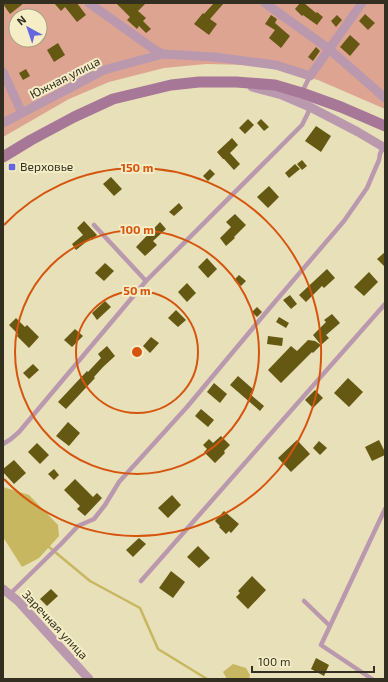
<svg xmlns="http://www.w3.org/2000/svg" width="388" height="682" font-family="'Exo 2',sans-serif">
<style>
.green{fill:#dda491;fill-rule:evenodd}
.water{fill:#c8b761}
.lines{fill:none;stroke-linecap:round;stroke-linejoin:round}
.stream{stroke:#c8b761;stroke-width:2.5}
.building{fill:#655812}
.service{stroke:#ba99af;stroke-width:4.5}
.minor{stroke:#ba99af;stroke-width:9}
.secondary{stroke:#a67797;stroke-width:11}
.ring{fill:none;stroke:#d6550e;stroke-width:2}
.poi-dot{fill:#6567e0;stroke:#f5edc5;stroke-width:1.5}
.labels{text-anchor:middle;stroke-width:4;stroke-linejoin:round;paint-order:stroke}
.street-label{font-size:12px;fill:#322f20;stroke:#f5edc5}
.poi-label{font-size:12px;fill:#322f20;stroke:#f5edc5;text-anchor:start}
.centre{fill:#d6550e;stroke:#f5edc5;stroke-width:2}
.ring-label{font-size:12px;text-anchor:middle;font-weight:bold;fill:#d6550e;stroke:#f5edc5;stroke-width:4;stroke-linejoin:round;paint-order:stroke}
</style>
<rect width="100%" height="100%" fill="#e7e0b8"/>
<!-- green -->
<path class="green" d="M3 3H385V109L318 80 285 71 250 65 206 64 164 68 109 82 69 99 3 137ZM16 16H40V40H16Z"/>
<!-- water -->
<g class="water">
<path d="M3 487 29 495 58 525 59 536 39 558 22 567 3 537Z"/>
<path d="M233 664 246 668 250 675 249 679H227L223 672Z"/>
</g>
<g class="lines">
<!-- stream -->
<path class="stream" d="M49 547 90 581 140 608 158 649 207 679"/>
</g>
<!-- building -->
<g class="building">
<path d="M3 3H24L10 14 3 4Z"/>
<path d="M54 3H77L86 15 77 22 65 7 61 11Z"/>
<path d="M116 3H146L138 11 146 18 143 21 151 29 146 33 139 26 137 29 127 20 130 17Z"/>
<path d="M214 3H224L210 19 217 24 209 35 194 24 203 13 204 14Z"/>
<path d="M300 3H304L316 13 317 12 323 17 317 25 303 15 302 16 295 9Z"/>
<path d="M365 14 375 23 368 30 359 21Z"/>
<path d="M271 15 277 19 275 23 290 36 281 48 269 38 275 30 265 24Z"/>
<path d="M337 15 342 20 336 27 331 21Z"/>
<path d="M350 35 360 44 350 56 340 47Z"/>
<path d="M58 43 65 55 54 62 47 50Z"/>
<path d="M316 47 320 51 313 61 308 57Z"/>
<path d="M26 69 30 76 23 80 19 73Z"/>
<path d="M248 119 254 125 245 134 239 128Z"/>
<path d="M261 119 269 127 264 131 257 123Z"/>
<path d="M316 126 331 136 321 152 305 141Z"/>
<path d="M232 138 238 145 230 153 240 164 234 170 224 159H223L217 152Z"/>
<path d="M302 160 307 166 302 170 297 164Z"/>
<path d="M295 164 300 169 289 178 285 173Z"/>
<path d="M210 169 215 174 208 181 203 176Z"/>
<path d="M111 177 122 189 114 196 103 184Z"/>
<path d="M269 186 279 197 268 208 257 197Z"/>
<path d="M179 203 183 208 174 216 169 212Z"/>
<path d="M235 214 246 225 234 237 235 238 226 246 220 238 231 227 226 222Z"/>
<path d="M84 221 97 235 92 240 91 238 76 250 72 244 83 235 77 228Z"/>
<path d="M160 222 166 229 153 241 157 245 145 256 136 247Z"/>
<path d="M385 252V267L377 259Z"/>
<path d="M207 258 217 269 208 278 198 267Z"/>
<path d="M105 263 114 271 104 281 95 273Z"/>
<path d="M327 269 335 278 324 288 322 286 306 302 299 295Z"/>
<path d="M369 272 378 282 364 296 354 287Z"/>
<path d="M239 275 246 281 241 286 234 280Z"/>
<path d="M187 283 196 293 187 302 178 292Z"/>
<path d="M290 295 297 304 291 309 283 300Z"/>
<path d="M105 301 111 307 97 320 92 313Z"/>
<path d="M257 307 262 312 257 317 252 312Z"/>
<path d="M176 310 186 320 178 327 168 318Z"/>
<path d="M332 314 340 323 326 335 329 338 321 345 313 335 326 322 324 320Z"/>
<path d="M279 317 289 323 286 328 276 322Z"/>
<path d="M16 318 25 327 27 325 39 337 29 348 17 336 18 334 9 325Z"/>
<path d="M75 329 83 336 72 347 64 340Z"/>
<path d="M268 336 283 338 282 346 267 344Z"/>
<path d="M151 337 159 343 150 353 143 346Z"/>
<path d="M308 340 315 341 321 345 313 353 312 352 281 383 268 370 291 346 297 351Z"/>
<path d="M107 346 115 356 103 367 94 377 95 378 66 409 58 402 87 371 88 372 101 358 98 354Z"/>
<path d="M33 364 39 370 29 379 23 373Z"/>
<path d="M238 376 254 390 250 394 264 406 260 411 230 385Z"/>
<path d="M348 378 363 392 349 407 334 393Z"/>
<path d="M214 383 227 394 220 403 207 392Z"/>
<path d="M315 390 323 398 313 408 305 400Z"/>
<path d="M201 409 214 420 208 427 195 416Z"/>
<path d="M68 422 80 433 69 446 56 436Z"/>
<path d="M221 436 230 445 224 451 225 453 215 463 204 452 207 449 203 445 209 439 213 443Z"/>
<path d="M297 440 310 454 291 472 278 458Z"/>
<path d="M379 440 385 452V455L372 461 365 447Z"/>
<path d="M319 441 327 448 320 455 313 448Z"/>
<path d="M37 443 49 455 40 464 28 452Z"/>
<path d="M14 460 26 473 14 484 3 472V469Z"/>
<path d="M54 469 59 475 54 480 48 474Z"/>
<path d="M75 479 93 497 97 493 102 498 85 516 77 509 80 506 64 490Z"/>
<path d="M172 495 181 505 168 518 158 508Z"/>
<path d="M224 511 239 524 231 533 229 531 226 534 219 527 220 526 215 521Z"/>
<path d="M139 538 146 544 133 557 126 550Z"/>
<path d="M198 546 210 558 199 568 187 557Z"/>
<path d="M171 571 185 582 173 598 159 588Z"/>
<path d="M252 576 266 590 248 609 236 597 240 593 238 591Z"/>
<path d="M51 589 58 596 47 606 40 599Z"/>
<path d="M316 658 329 665 324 676 311 669Z"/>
</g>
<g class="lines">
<!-- service -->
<g class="service">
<path d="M302 92 310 76"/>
<path d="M94 225 146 281"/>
<path d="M3 444 11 439 19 432 146 281 302 125 308 113 310 107"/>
<path d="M141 581 385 304"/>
<path d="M9 595 61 544 78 526 94 519 105 505 119 482 187 407 268 310 344 221 367 188 379 160 380 154 383 147"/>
<path d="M304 601 330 626"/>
<path d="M372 679 321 645 385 509"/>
</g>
<!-- minor -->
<g class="minor">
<path d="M89 3 155 50 163 54 214 57 276 65 310 76 362 3"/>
<path d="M265 3 329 49 385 98"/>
<path d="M3 72 22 113"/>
<path d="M252 87 282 95 310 107 358 132 385 148"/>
<path d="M3 123 104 70 163 54"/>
<path d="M3 589 18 601 89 679"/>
</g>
<!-- secondary -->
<path class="secondary" d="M3 157 31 140 74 117 113 99 171 85 199 82H236L275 85 302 93 341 107 385 126"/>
</g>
<!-- distance rings -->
<g class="ring">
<circle cx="137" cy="352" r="61"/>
<circle cx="137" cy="352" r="122"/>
<path d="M4 225A184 184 0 1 1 4 479"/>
</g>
<!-- markers -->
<rect class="poi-dot" x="8" y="163" width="8" height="8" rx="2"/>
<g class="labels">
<!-- street labels -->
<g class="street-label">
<text transform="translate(65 78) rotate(-27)" y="4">Южная улица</text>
<text transform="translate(55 625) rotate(47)" y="4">Заречная улица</text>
</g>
<!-- poi labels -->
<g class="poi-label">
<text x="20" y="171">Верховье</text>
</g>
</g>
<circle cx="137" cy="352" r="6" class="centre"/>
<g class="ring-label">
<text x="137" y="172">150 m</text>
<text x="137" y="234">100 m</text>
<text x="137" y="295">50 m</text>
</g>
<!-- border -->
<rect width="388" height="682" fill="none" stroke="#322f20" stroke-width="8"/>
<!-- north arrow -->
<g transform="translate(28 28) rotate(320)"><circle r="19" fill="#f5edc5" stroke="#a7a183"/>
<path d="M0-3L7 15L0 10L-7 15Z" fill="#6567e0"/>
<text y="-6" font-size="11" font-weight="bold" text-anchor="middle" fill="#322f20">N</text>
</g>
<!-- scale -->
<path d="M252 666v6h122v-6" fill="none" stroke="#322f20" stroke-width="2"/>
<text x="258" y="666" font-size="12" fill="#322f20" stroke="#f5edc5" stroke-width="3" paint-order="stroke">100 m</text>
</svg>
